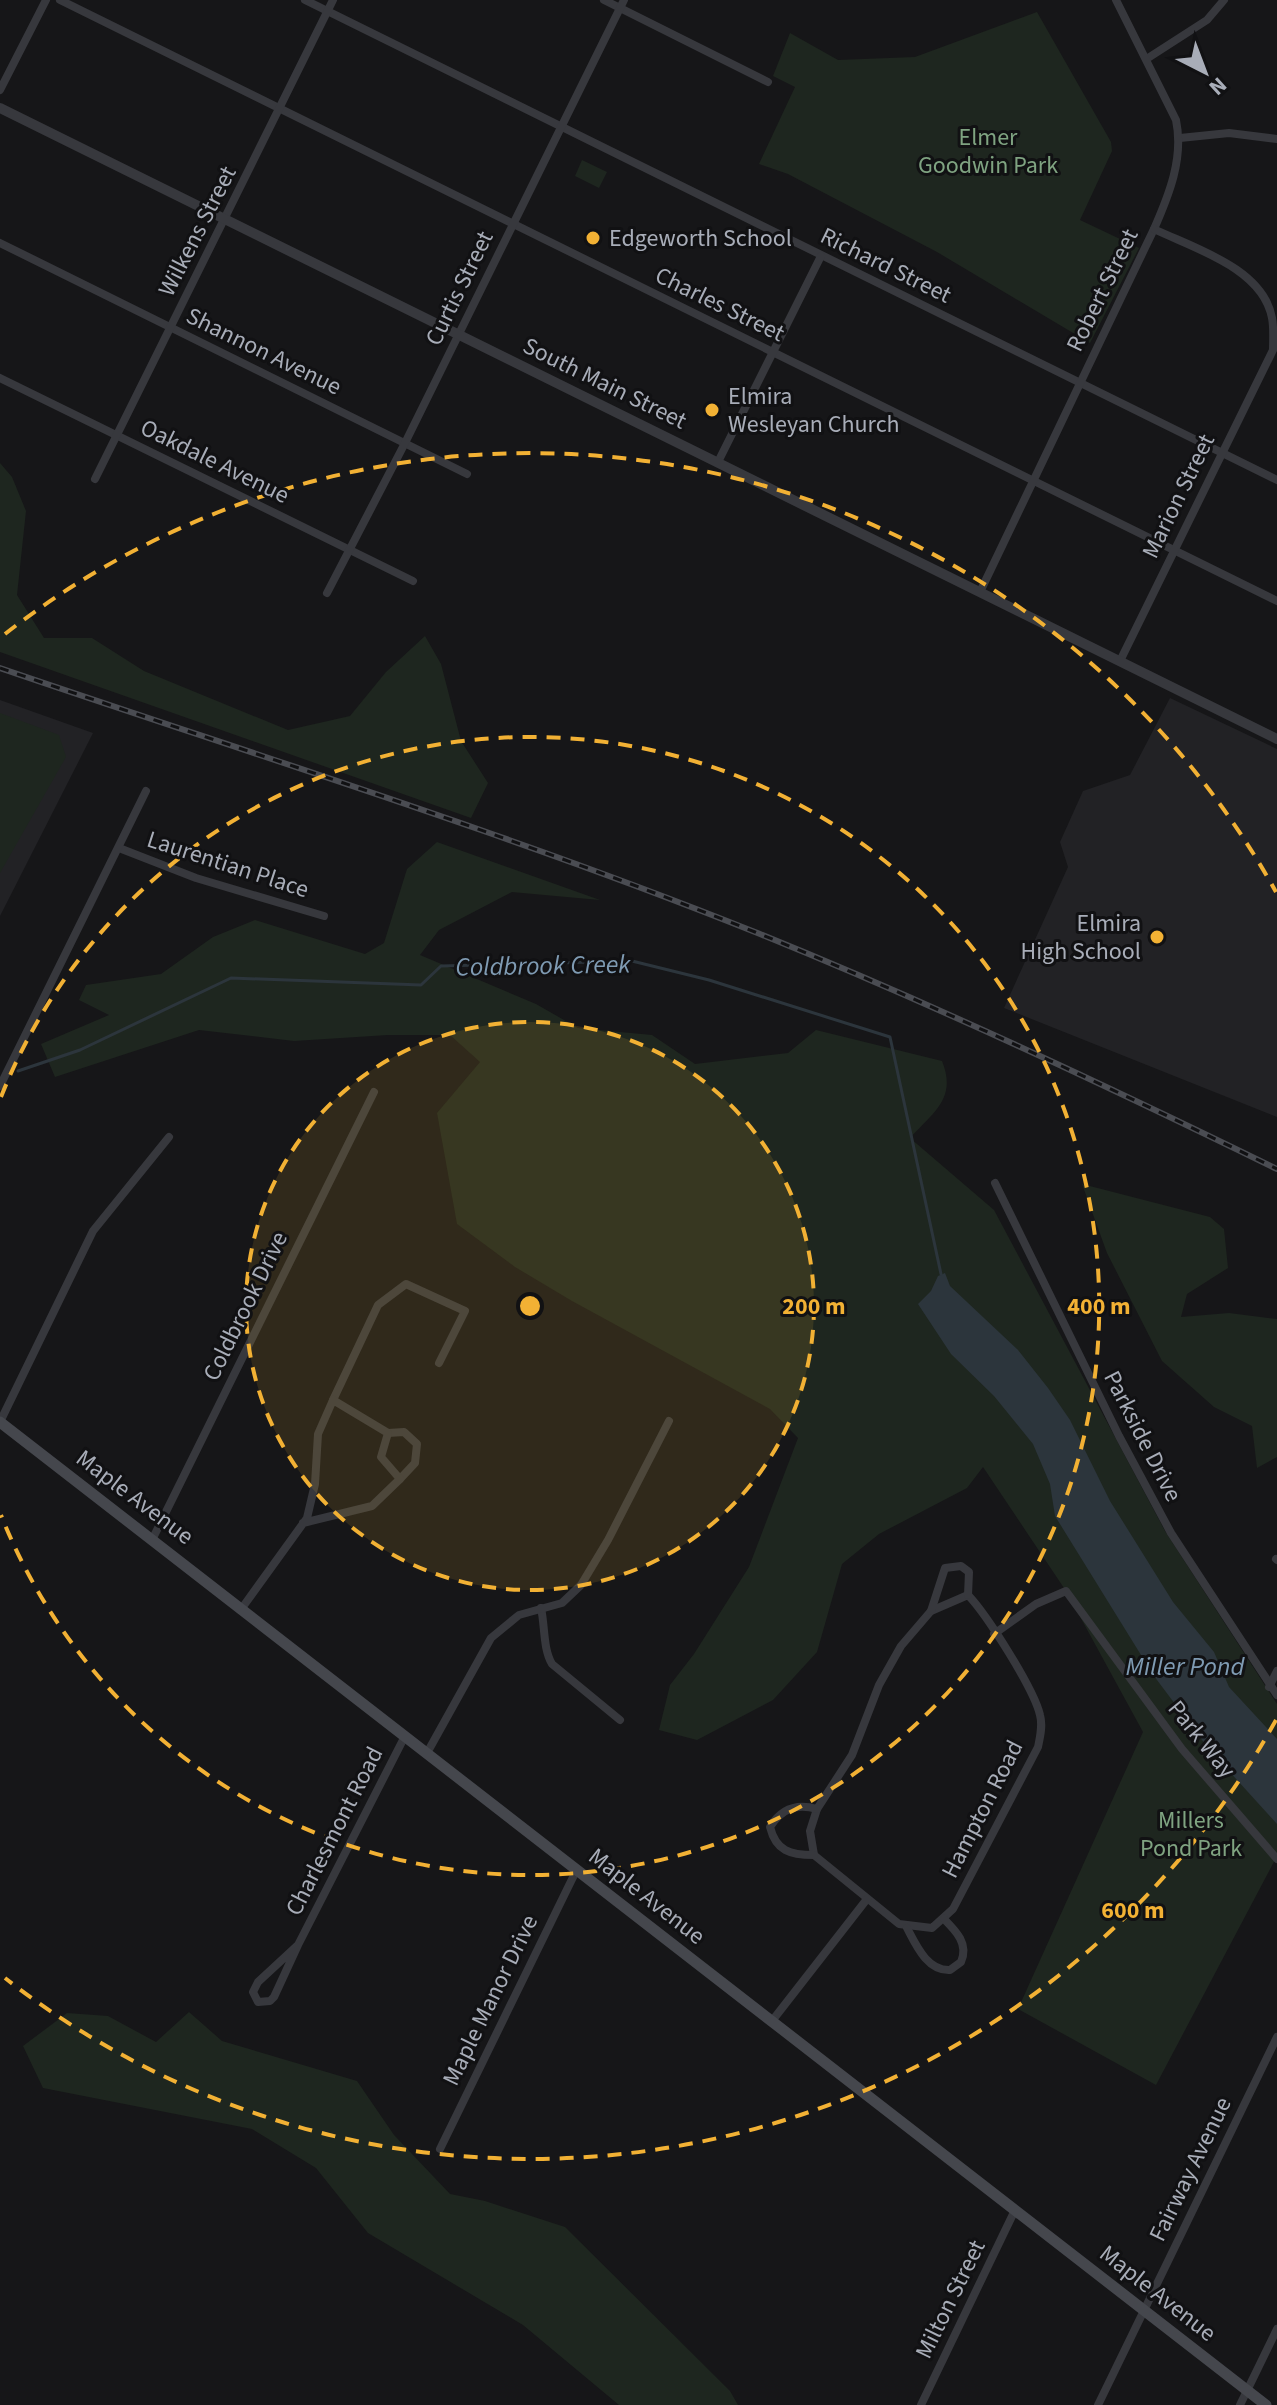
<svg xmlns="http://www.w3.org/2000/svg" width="1277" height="2405" font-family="'Source Sans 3',sans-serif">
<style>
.built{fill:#222225}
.green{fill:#1e261f}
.water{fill:#2c353c}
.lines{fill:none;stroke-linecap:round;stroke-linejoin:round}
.stream{stroke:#2c353c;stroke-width:3}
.minor{stroke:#37383d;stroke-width:8}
.tertiary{stroke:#37383d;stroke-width:10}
.secondary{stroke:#45474d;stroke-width:11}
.rail-casing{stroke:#4a4c52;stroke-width:6}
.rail{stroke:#111113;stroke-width:3;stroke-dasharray:9;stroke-linecap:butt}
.ring{fill:none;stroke:#f2b134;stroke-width:4;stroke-dasharray:14 10}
.poi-dot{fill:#f2b134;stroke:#111113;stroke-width:3}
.labels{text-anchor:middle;stroke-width:6;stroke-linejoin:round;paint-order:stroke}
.park-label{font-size:24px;fill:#7fa381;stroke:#111113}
.street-label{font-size:24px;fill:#a8adb8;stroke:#111113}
.poi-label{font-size:24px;fill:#a8adb8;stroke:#111113;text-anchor:start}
.water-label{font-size:26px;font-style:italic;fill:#7f9bb3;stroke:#111113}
.centre{fill:#f2b134;stroke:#111113;stroke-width:4}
.ring-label{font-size:24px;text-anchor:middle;font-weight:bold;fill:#f2b134;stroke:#111113;stroke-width:6;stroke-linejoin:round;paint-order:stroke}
</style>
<rect width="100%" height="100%" fill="#161618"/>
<!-- built -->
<g class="built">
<path d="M1170 698 1277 749V1117L1004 1008 1068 867 1060 842 1083 791 1130 775Z"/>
<path d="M0 700 93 733 0 916Z"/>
</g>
<!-- green -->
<g class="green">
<path d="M1037 12 1111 142 1112 151 1080 220 1139 248 1090 343 937 252 788 174 759 164 795 87 773 76 790 33 838 60 915 57Z"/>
<path d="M582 160 607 172 599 188 575 176Z"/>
<path d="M0 463 12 477 26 511 17 595 44 638H92L144 671 288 730 350 716 386 672 425 636 441 664 461 741 488 783 471 818 0 652Z"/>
<path d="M0 713 59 735 66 757 0 873Z"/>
<path d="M437 842 600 900 512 892 439 930 420 955 536 1004 578 1028 652 1035 695 1064 788 1053 816 1030 942 1061C957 1098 934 1112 910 1138L994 1210 1165 1531 1277 1704V1856L1156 2085 1018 2009 1143 1732 1066 1591 983 1467 967 1488 879 1534 842 1564 817 1652 773 1700 697 1740 659 1730 670 1685 694 1654 749 1567 798 1438 770 1409 572 1301 515 1267 457 1224 437 1113 480 1062 450 1035H388L294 1041 199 1030 55 1077 41 1044 109 1015 79 1000 86 985 161 974 213 937 255 920 365 954 384 943 407 869Z"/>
<path d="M1082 1184 1210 1217 1224 1229 1228 1268 1187 1294 1181 1317 1229 1313 1277 1319V1457L1257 1468 1252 1426 1214 1407 1162 1361 1107 1253Z"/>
<path d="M189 2012 222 2041 357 2081 394 2135 450 2194 485 2201 565 2227 730 2391 738 2405H619L523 2325 368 2233 316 2168 252 2129 43 2088 23 2046 67 2013 108 2016 156 2042Z"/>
</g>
<!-- water -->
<path class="water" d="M945 1273 950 1286 1018 1350 1048 1388 1070 1420 1110 1501 1173 1602 1214 1652 1229 1687 1277 1739V1824L1208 1748 1154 1676 1055 1516 1050 1484 1033 1444 994 1396 951 1354 918 1304 931 1291 938 1276Z"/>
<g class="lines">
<!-- stream -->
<path class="stream" d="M18 1071 80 1050 231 978 421 985 441 966 632 961 709 980 890 1037 941 1274"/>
<!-- minor -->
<g class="minor">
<path d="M60 0 1277 601"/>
<path d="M305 0 1277 480"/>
<path d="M604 0 768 82"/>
<path d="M1148 58 1207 20 1224 0"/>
<path d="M0 90 46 0"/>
<path d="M1180 138 1229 133 1277 139"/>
<path d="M0 243 467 474"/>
<path d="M0 378 413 581"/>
<path d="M718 462 821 256"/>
<path d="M95 479 333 0"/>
<path d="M980 592 1154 229C1169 195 1184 158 1176 120L1116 0"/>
<path d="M327 593 405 443 624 0"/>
<path d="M1120 661 1273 350C1273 340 1274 328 1272 318 1263 268 1193 248 1154 229"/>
<path d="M119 848 196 878 324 916"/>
<path d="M0 1086 146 791"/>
<path d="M995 1183 1119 1436 1171 1533 1277 1695"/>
<path d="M333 1400 378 1305 406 1284 465 1311 439 1363"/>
<path d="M0 1422 93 1231 169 1137"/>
<path d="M388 1433 404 1432 417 1444 415 1463 400 1479"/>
<path d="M153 1538 374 1092"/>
<path d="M1276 1559 1277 1560"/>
<path d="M968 1595C987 1615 1034 1689 1040 1715 1043 1726 1040 1737 1038 1747L953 1909 932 1928 899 1924 814 1855 810 1831 817 1809 852 1755 879 1685 901 1646 931 1611Z"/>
<path d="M242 1608 307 1518 315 1484 318 1434 333 1400 388 1433 381 1457 400 1479 372 1506 303 1523"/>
<path d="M541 1608C545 1626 543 1649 552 1664L620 1720"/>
<path d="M931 1611 945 1568 961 1566 969 1572 968 1595"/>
<path d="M994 1634 1036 1604 1066 1591 1182 1749 1277 1859"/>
<path d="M1269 1687 1277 1671"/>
<path d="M427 1753 491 1638 519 1615 562 1603 581 1585 608 1540 669 1421"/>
<path d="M814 1855C790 1855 776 1851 770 1827 781 1809 796 1803 817 1809"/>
<path d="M907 1928C916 1945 927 1971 950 1970L961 1962C969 1944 956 1931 944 1919"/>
<path d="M298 1945 274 1997 270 2001 258 2002 253 1992 258 1982 298 1945 405 1736"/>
<path d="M772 2021 867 1899"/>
<path d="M440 2149 577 1869"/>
<path d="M921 2405 1015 2210"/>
<path d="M1098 2405 1277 2037"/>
<path d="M1240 2405 1277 2329"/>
</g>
<!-- tertiary -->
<path class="tertiary" d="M0 108 1277 739"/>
<!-- secondary -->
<path class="secondary" d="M0 1422 1266 2405"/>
<defs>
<path id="rail" d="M0 668C252 754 508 833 755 932 933 1004 1105 1085 1277 1169"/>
</defs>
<!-- rail casing -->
<use href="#rail" class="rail-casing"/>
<!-- rail -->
<use href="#rail" class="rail"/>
</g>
<!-- distance rings -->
<circle cx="530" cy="1306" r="284" fill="#f2b134" fill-opacity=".12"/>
<g class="ring">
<circle cx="530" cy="1306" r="284"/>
<path d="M1 1097A569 569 0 1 1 1 1515"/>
<path d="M1276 1720A853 853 0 0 1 5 1978M5 634A853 853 0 0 1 1276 892"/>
</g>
<!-- markers -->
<g class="poi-dot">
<circle cx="593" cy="238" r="8"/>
<circle cx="712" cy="410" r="8"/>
<circle cx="1157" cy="937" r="8"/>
</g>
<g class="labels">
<!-- park labels -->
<g class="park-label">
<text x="988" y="145">Elmer<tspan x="988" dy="28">Goodwin Park</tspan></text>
<text x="1191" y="1828">Millers<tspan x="1191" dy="28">Pond Park</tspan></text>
</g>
<!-- street labels -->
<g class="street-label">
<text transform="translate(197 231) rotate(-63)" y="8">Wilkens Street</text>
<text transform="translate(886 265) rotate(26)" y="8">Richard Street</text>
<text transform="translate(459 288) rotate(-64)" y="8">Curtis Street</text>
<text transform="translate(1102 290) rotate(-64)" y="8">Robert Street</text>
<text transform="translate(720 304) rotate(26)" y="8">Charles Street</text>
<text transform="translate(264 351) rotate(26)" y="8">Shannon Avenue</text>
<text transform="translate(605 383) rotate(26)" y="8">South Main Street</text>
<text transform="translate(215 461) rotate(26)" y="8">Oakdale Avenue</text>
<text transform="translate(1178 496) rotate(-64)" y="8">Marion Street</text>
<text transform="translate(228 864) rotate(18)" y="8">Laurentian Place</text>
<text transform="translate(245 1306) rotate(-64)" y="8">Coldbrook Drive</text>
<text transform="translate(1143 1436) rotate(63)" y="8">Parkside Drive</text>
<text transform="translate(135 1497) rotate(37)" y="8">Maple Avenue</text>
<text transform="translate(1202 1739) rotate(51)" y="8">Park Way</text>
<text transform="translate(982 1809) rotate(-63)" y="8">Hampton Road</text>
<text transform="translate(334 1831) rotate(-63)" y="8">Charlesmont Road</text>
<text transform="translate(647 1896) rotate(38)" y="8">Maple Avenue</text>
<text transform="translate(490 2000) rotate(-64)" y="8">Maple Manor Drive</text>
<text transform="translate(1190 2169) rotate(-64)" y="8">Fairway Avenue</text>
<text transform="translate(1158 2293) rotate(38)" y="8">Maple Avenue</text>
<text transform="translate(950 2299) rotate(-64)" y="8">Milton Street</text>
</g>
<!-- poi labels -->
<g class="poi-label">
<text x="609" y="246">Edgeworth School</text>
<text x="728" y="404">Elmira<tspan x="728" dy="28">Wesleyan Church</tspan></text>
<text x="1141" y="931" text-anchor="end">Elmira<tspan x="1141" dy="28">High School</tspan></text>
</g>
<!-- water labels -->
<g class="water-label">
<text transform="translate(543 965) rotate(-1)" y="9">Coldbrook Creek</text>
<text x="1185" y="1675">Miller Pond</text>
</g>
</g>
<circle cx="530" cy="1306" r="12" class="centre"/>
<g class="ring-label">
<text x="814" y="1314">200 m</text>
<text x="1099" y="1314">400 m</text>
<text x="1133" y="1918">600 m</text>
</g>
<!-- north arrow -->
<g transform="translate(1205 72) rotate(138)" stroke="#111113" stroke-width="6" paint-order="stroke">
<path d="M0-6L14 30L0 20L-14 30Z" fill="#a8adb8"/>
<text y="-12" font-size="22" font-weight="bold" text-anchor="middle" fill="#a8adb8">N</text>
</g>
</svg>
